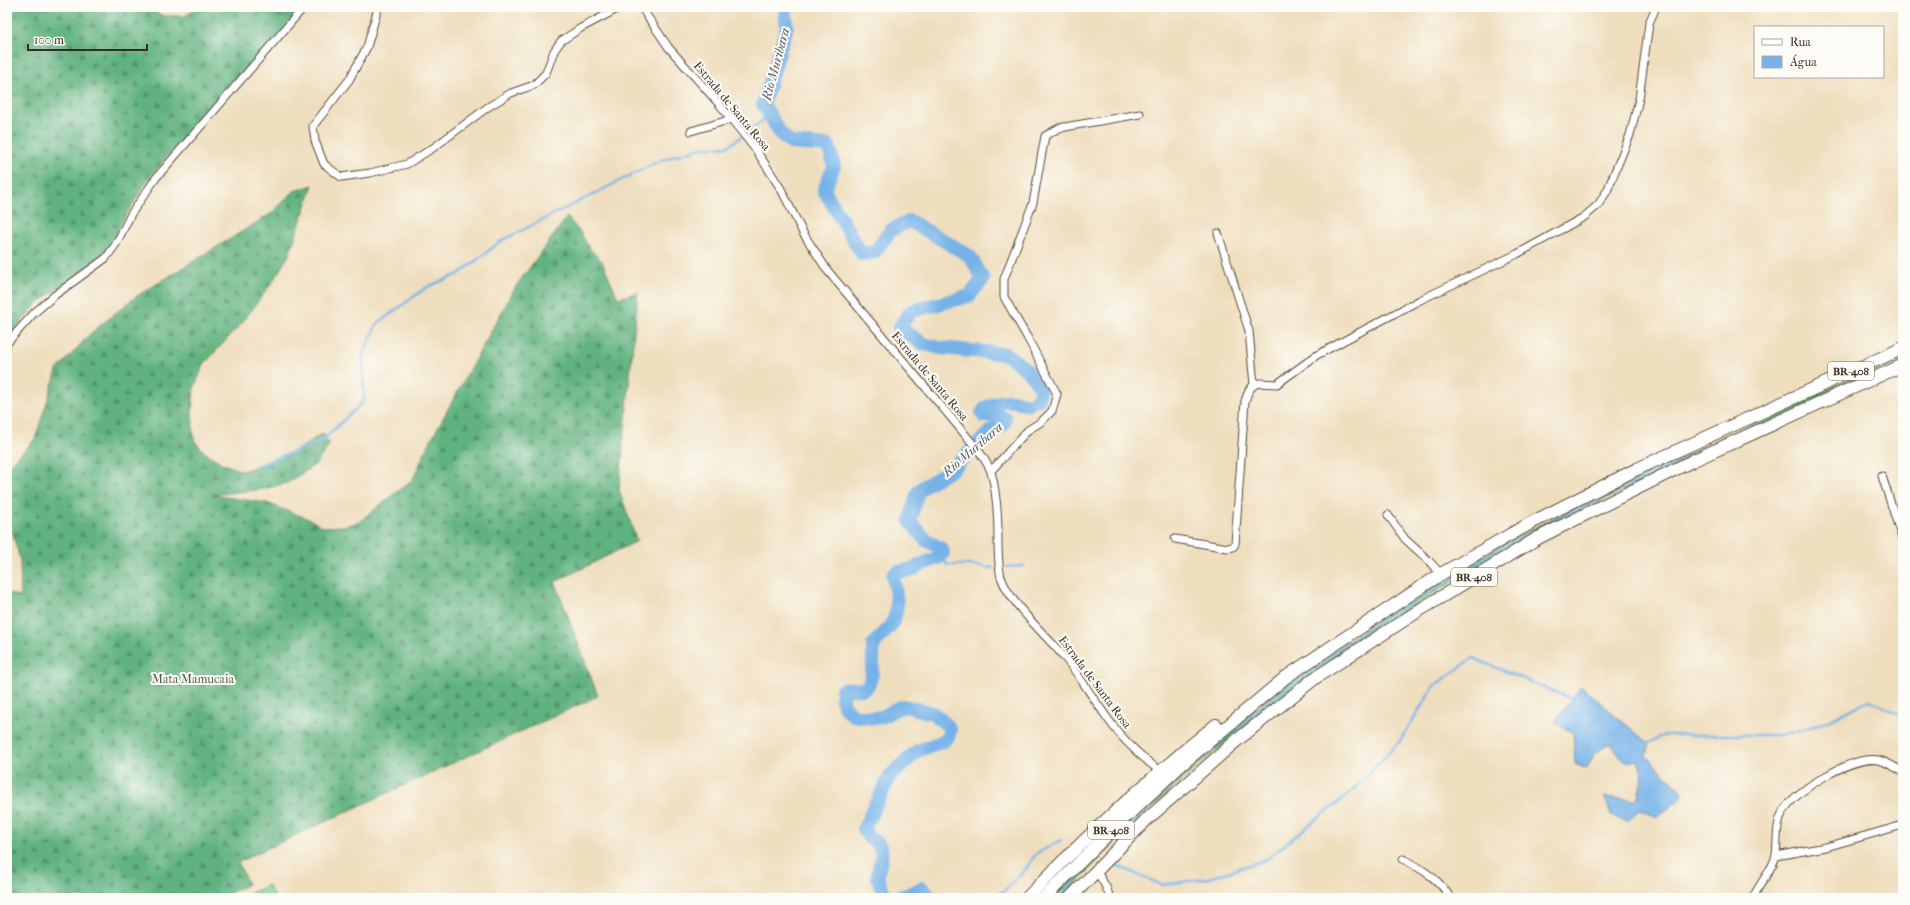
<svg xmlns="http://www.w3.org/2000/svg" width="1910" height="905" font-family="'IM FELL French Canon',serif">
<style>
.forest{fill:url(#forest-firs);stroke:#4e6e4f}
.garden{fill:#76d098;stroke:#587d5b}
.water{fill:#76b2e8;stroke:#586e83}
.lines{fill:none;stroke-linecap:round;stroke-linejoin:round}
.stream{stroke:#76b2e8;stroke-width:2.5}
.river{stroke:#76b2e8;stroke-width:14}
.street-casing{stroke:#564536;stroke-width:9}
.highway-casing{stroke:#564536;stroke-width:14}
.street{stroke:#fff;stroke-width:7}
.highway{stroke:#fff;stroke-width:12}
.labels{text-anchor:middle;stroke-width:4;stroke-linejoin:round;paint-order:stroke}
.shield{fill:#fdfcf7;stroke:#75695f;stroke-width:1}
.shield-label{font-size:11px;font-weight:bold;fill:#3b2a1e}
.street-label{font-size:12px;fill:#3b2a1e;stroke:#fdfcf7}
.park-label{font-size:12px;fill:#4d5c43;stroke:#fdfcf7}
.water-label{font-size:13px;font-style:italic;fill:#505a65;stroke:#fdfcf7}
</style>
<defs>
<pattern id="forest-firs" width="22" height="20" patternUnits="userSpaceOnUse"><rect width="22" height="20" fill="#60b280"/><path d="M5 1l3.5 6h-7zM16 11l3.5 6h-7z" fill="#509168"/></pattern>
</defs>
<rect width="100%" height="100%" fill="#fdfcf7"/>
<filter id="ink" filterUnits="userSpaceOnUse"><feTurbulence type="fractalNoise" baseFrequency=".025" numOctaves="2"/><feDisplacementMap in="SourceGraphic" scale="8" xChannelSelector="R" yChannelSelector="G"/><feConvolveMatrix kernelMatrix="1 2 1 2 8 2 1 2 1" color-interpolation-filters="sRGB"/></filter>
<filter id="wash" filterUnits="userSpaceOnUse"><feTurbulence type="fractalNoise" baseFrequency=".012" numOctaves="4" result="noise"/><feDisplacementMap in="SourceGraphic" scale="16" xChannelSelector="R" yChannelSelector="G"/><feGaussianBlur stdDeviation="0.9" result="paint"/><feColorMatrix in="noise" values="0 0 0 0 0 0 0 0 0 0 0 0 0 0 0 0 0 1.4 0 .05"/><feComposite in="paint" operator="in"/></filter>
<g filter="url(#wash)">
<rect width="100%" height="100%" fill="#efdebd"/>
<!-- forest -->
<g class="forest">
<path d="M7 7H140L164 16H185L197 7H306L171 152 147 181 120 225 109 249 90 266 38 303 7 338Z"/>
<path d="M313 185 289 255 271 284 242 323 204 364 194 388 192 412 194 440 204 452 223 464 243 471 296 451 323 433 329 445 316 464 287 483 264 489 212 495 267 503 309 519 323 527 344 526 359 522 413 479 427 447 516 286 567 217 580 232 589 248 602 261 618 298 638 292 619 490 637 541 555 582 598 696 238 862 248 884 221 898H7V593L21 597 20 560 7 513V468L35 439 57 370 91 333 134 298 272 213 294 191Z"/>
<path d="M1903 354V362C1824 399 1744 436 1665 473 1625 492 1584 508 1546 529 1365 625 1201 748 1062 898H1050L1150 798 1245 717 1293 679 1381 618 1500 545 1604 492Z"/>
</g>
<!-- garden -->
<path class="garden" d="M268 885 275 898H240Z"/>
<!-- water -->
<path class="water" d="M1581 686 1649 744 1646 756 1680 789 1683 797 1656 818 1640 809 1627 821 1611 816 1605 797 1637 800 1643 775 1638 760 1625 762 1610 743 1594 754 1587 769 1575 764 1573 733 1555 722Z"/>
<g class="lines">
<!-- stream -->
<g class="stream">
<path d="M1895 362 1903 358"/>
<path d="M256 466 323 440 364 401 363 354 377 324 427 287 459 274 501 241 659 161 700 148 729 146 770 115"/>
<path d="M940 557 948 565H969L993 568"/>
<path d="M1007 567 1024 566"/>
<path d="M1647 744 1664 735H1781L1818 725 1870 700 1903 716"/>
<path d="M1113 864 1162 885 1209 878 1265 860 1350 793 1400 741 1434 686 1473 658 1574 700"/>
<path d="M984 898 1003 892 1025 870 1036 854 1061 840"/>
<path d="M1058 898C1102 850 1147 804 1196 761 1338 638 1502 539 1674 464"/>
</g>
<!-- river -->
<g class="river">
<path d="M788 7 785 12 787 27 763 104 780 133 791 143 829 146 834 166 824 190 862 254 875 252 891 230 910 221 970 256 983 279 969 296 911 311 899 328 924 344 940 348 1006 354 1027 370 1040 386 1039 399 1028 404 1015 401H1003L986 407 982 413 984 416 997 415 1005 418 1003 425 992 430 950 471 924 486 918 492 910 521 926 540 942 549 943 553 940 557 918 566 914 569 897 572 893 575C895 590 900 607 893 621 889 630 879 638 873 645 873 655 875 685 863 689 856 691 849 686 842 690V700L845 708 853 715 871 718 882 717 898 708 904 706 933 713 948 726 950 731 948 737 943 741 917 751 890 776 864 828C866 841 879 838 881 850 883 858 880 864 878 872 876 880 882 889 886 896L893 898"/>
<path d="M893 898 907 895 922 888 931 897 930 898"/>
</g>
</g>
</g>
<g filter="url(#ink)">
<g class="lines">
<defs>
<g id="street">
<path d="M380 7 378 8 367 47 349 80 313 126 315 141 324 164 341 177 370 173 407 164 433 148 488 107 511 93 534 85 546 73 554 51 561 41 581 28 621 7"/>
<path d="M641 7 669 48 720 105 756 150 781 189 803 233 827 270 979 451C983 458 989 465 991 472 997 493 998 517 998 538 998 551 998 565 1001 577 1010 604 1047 636 1065 658 1079 675 1090 694 1103 712 1118 735 1137 754 1160 771"/>
<path d="M691 131 732 119"/>
<path d="M1218 233 1249 331 1254 385"/>
<path d="M7 343 34 313 55 295 106 258 116 244 131 214 156 178 304 7"/>
<path d="M991 471 1028 430 1041 422 1052 411 1057 394 1027 337 1004 297V279L1033 203 1045 136 1059 128 1140 114"/>
<path d="M1882 476 1903 541"/>
<path d="M1388 515 1405 539 1428 560 1441 574"/>
<path d="M1175 539 1228 548 1233 547 1235 544 1245 401 1249 390 1254 385 1259 383 1277 384 1317 355 1420 300 1517 254 1584 217 1598 205 1607 191 1630 135 1639 99 1649 23 1656 7"/>
<path d="M1776 856 1826 847 1903 825"/>
<path d="M1403 859C1421 869 1440 879 1450 898"/>
<path d="M1096 870 1106 887 1110 898"/>
<path d="M1753 898C1758 885 1774 868 1776 855 1778 840 1775 824 1784 810 1797 789 1852 756 1878 760 1887 762 1895 767 1903 772"/>
</g>
<g id="highway">
<path d="M1027 898C1086 836 1149 779 1216 725"/>
<path d="M1044 898 1115 827 1181 765 1286 677 1441 574 1529 524 1637 469 1903 348"/>
<path d="M1070 898 1145 821 1236 741 1315 678 1423 608 1538 538 1692 461 1903 365"/>
</g>
</defs>
<!-- street casing -->
<use href="#street" class="street-casing"/>
<!-- highway casing -->
<use href="#highway" class="highway-casing"/>
<!-- street -->
<use href="#street" class="street"/>
<!-- highway -->
<use href="#highway" class="highway"/>
</g>
</g>
<g class="labels">
<!-- shield labels -->
<g class="shield">
<rect x="1828" y="362" width="46" height="18" rx="3"/>
<rect x="1451" y="568" width="46" height="18" rx="3"/>
<rect x="1088" y="821" width="46" height="18" rx="3"/>
</g>
<g class="shield-label">
<text x="1851" y="375">BR-408</text>
<text x="1474" y="581">BR-408</text>
<text x="1111" y="834">BR-408</text>
</g>
<!-- street labels -->
<g class="street-label">
<text transform="translate(732 106) rotate(50)" y="4">Estrada de Santa Rosa</text>
<text transform="translate(930 376) rotate(50)" y="4">Estrada de Santa Rosa</text>
<text transform="translate(1095 682) rotate(53)" y="4">Estrada de Santa Rosa</text>
</g>
<!-- park labels -->
<g class="park-label">
<text x="193" y="683">Mata Mamucaia</text>
</g>
<!-- water labels -->
<g class="water-label">
<text transform="translate(775 64) rotate(-75)" y="5">Rio Muribara</text>
<text transform="translate(972 449) rotate(-41)" y="5">Rio Muribara</text>
</g>
</g>
<!-- margin -->
<rect width="1910" height="905" fill="none" stroke="#fdfcf7" stroke-width="24"/>
<!-- legend -->
<rect x="1754" y="26" width="130" height="52" fill="#fdfcf7" stroke="#afa8a0"/>
<rect x="1762" y="39" width="20" height="6" fill="#ffffff" stroke="#afa8a0"/>
<text x="1790" y="46" font-size="12" fill="#3b2a1e">Rua</text>
<rect x="1762" y="56" width="20" height="12" fill="#76b2e8" stroke="#afa8a0"/>
<text x="1790" y="66" font-size="12" fill="#3b2a1e">Água</text>
<!-- scale -->
<path d="M28 44v6h119v-6" fill="none" stroke="#3b2a1e" stroke-width="2"/>
<text x="34" y="44" font-size="12" fill="#3b2a1e" stroke="#fdfcf7" stroke-width="3" paint-order="stroke">100 m</text>
</svg>
